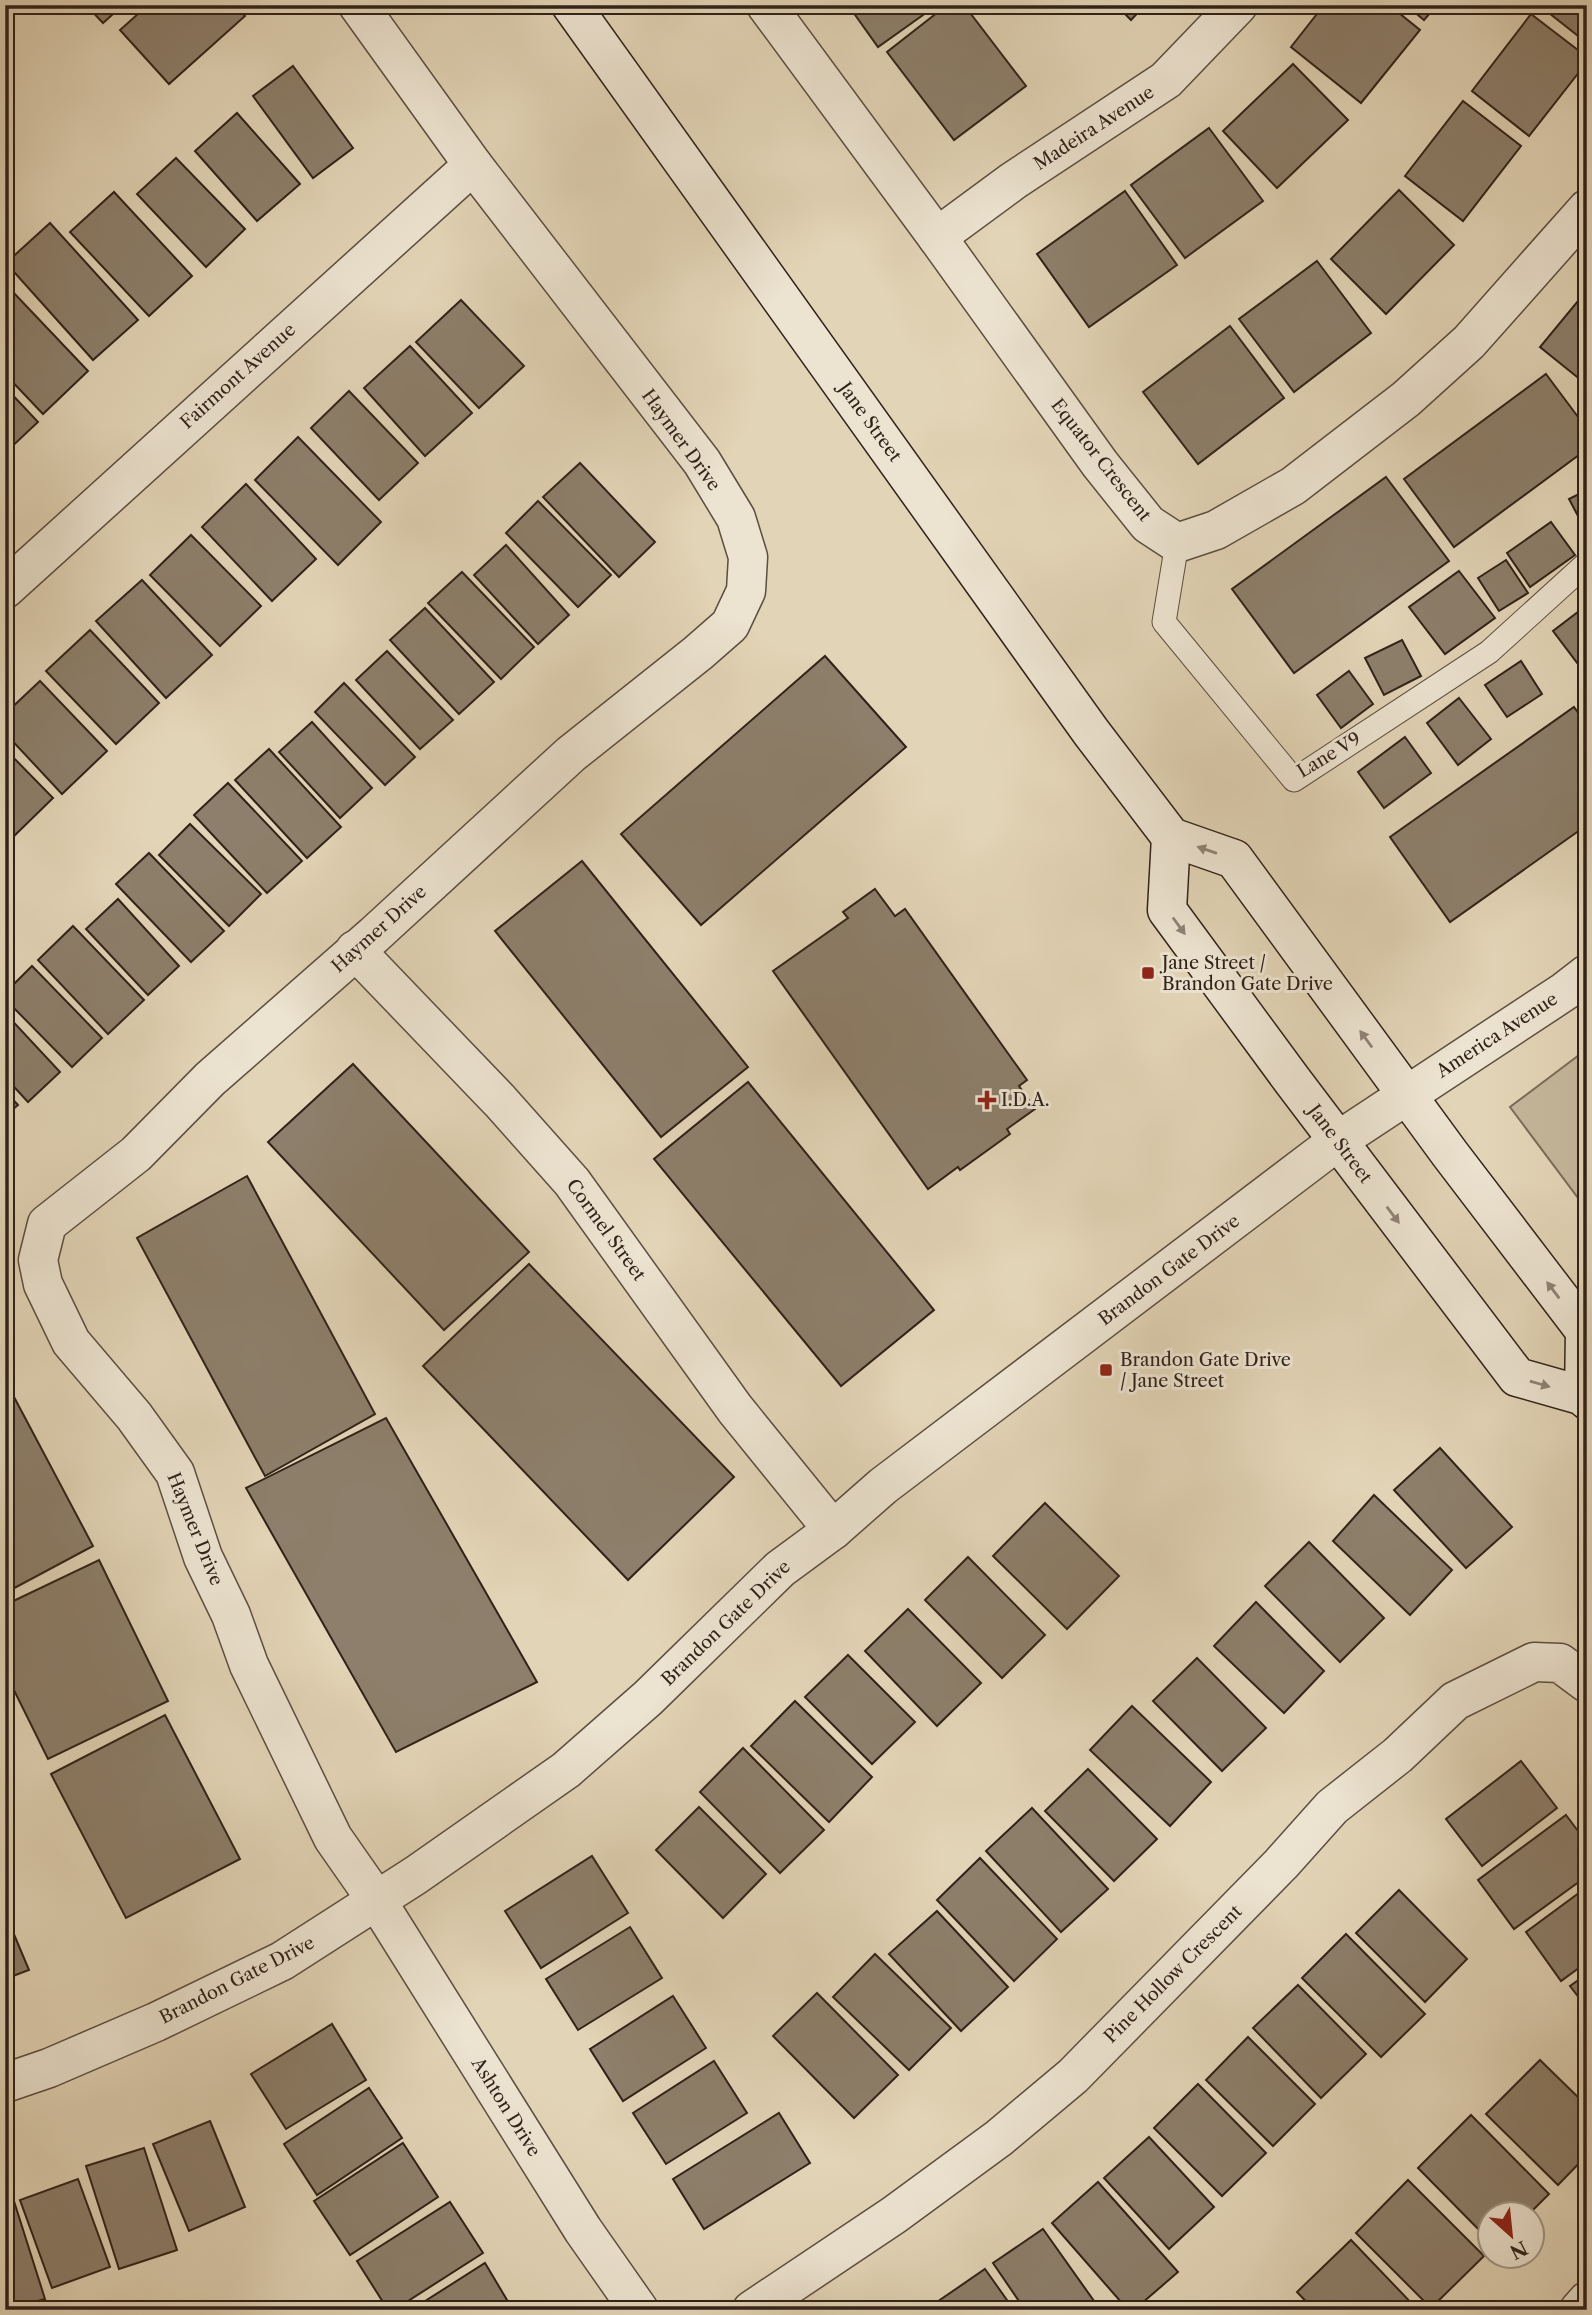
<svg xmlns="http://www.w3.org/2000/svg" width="1592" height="2315" font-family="'Libre Caslon Text',serif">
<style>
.green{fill:#c4b69b;stroke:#7a6c5a;stroke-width:2}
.building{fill:#8d7f6b;stroke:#30221a;stroke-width:2}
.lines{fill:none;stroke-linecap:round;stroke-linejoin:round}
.service-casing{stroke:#5c4e41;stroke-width:25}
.minor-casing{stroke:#5c4e41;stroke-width:41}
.tertiary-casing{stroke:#5c4e41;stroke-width:41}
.secondary-casing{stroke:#30221a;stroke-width:41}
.service{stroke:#ece3d0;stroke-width:23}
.minor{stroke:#ece3d0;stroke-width:38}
.tertiary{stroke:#ece3d0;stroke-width:38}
.secondary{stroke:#ece3d0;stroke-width:38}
.oneway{fill:#8e8275}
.poi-dot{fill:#8f2418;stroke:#ece3d0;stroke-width:2.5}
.labels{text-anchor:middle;stroke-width:6;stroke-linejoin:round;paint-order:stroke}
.street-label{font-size:18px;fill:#30221a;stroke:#ece3d0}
.poi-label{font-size:18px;fill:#30221a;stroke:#ece3d0;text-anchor:start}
</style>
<rect width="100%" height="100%" fill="#e2d4b6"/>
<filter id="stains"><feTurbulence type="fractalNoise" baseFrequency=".00286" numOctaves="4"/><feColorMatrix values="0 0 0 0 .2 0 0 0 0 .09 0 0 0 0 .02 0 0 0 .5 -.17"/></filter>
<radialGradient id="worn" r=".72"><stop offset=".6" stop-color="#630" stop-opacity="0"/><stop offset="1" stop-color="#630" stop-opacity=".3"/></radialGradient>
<!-- green -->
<path class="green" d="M1587 1049V1210L1510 1107Z"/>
<!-- building -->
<g class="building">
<path d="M86 5H123L103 23Z"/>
<path d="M148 5H235L245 16 169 84 120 30Z"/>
<path d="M848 5H937L878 47Z"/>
<path d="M947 5H964L1026 86 954 140 887 52Z"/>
<path d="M1116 5H1145L1131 20Z"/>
<path d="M1324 5H1389L1420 30 1361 103 1291 47Z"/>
<path d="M1406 5H1437L1424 20Z"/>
<path d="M1555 5H1587V43L1549 13Z"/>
<path d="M1531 14 1587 57V62L1529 136 1472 91Z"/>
<path d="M1293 64 1348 120 1277 188 1223 131Z"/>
<path d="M293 66 353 148 313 178 253 96Z"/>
<path d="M1463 101 1521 146 1463 221 1405 176Z"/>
<path d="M237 113 300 184 257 221 195 151Z"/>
<path d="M1209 128 1263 201 1185 258 1131 185Z"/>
<path d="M176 158 245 229 206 267 137 194Z"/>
<path d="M1399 190 1454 245 1386 314 1331 259Z"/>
<path d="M1125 191 1177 265 1089 327 1037 254Z"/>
<path d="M114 192 192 276 149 316 70 232Z"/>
<path d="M50 223 138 320 93 360 6 263Z"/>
<path d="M1317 261 1371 333 1294 392 1239 319Z"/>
<path d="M1587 290V385L1540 347Z"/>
<path d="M12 291 88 371 43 414 5 374V297Z"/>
<path d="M461 300 524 366 479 408 416 342Z"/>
<path d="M1230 326 1284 398 1198 464 1143 392Z"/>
<path d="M410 346 472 413 425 456 364 388Z"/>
<path d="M1546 374 1587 429V449L1454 547 1404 479Z"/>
<path d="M5 387 38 422 5 453Z"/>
<path d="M349 391 418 463 379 500 311 428Z"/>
<path d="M298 437 381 522 338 565 255 480Z"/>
<path d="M580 463 655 542 619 577 543 497Z"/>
<path d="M1386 477 1449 561 1294 673 1232 589Z"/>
<path d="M246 484 316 559 272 601 202 527Z"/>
<path d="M1587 490V533L1569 499Z"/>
<path d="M538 501 611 575 578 607 506 533Z"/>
<path d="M1551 522 1575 555 1530 587 1507 553Z"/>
<path d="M191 535 261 606 220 646 150 575Z"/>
<path d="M506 545 569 615 538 644 474 575Z"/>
<path d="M1506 560 1528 593 1499 611 1478 578Z"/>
<path d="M1459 571 1495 618 1445 654 1409 607Z"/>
<path d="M462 572 534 647 501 679 428 603Z"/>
<path d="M142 580 212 655 166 698 96 621Z"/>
<path d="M1587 605V657L1578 664 1553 631Z"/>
<path d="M425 608 494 682 459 714 390 640Z"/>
<path d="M90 630 159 703 116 744 46 671Z"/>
<path d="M1402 640 1421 676 1384 695 1365 658Z"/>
<path d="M387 651 453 720 420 749 356 680Z"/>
<path d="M825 656 906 747 701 925 621 834Z"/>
<path d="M1521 661 1542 694 1507 717 1485 685Z"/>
<path d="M1349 671 1373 704 1341 728 1317 695Z"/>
<path d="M40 681 107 751 62 794 5 733V714Z"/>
<path d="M344 683 415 757 385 785 315 712Z"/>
<path d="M1459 698 1491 739 1458 765 1427 723Z"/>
<path d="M1574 707 1587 725V825L1450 922 1390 837Z"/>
<path d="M312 722 372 788 340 818 279 752Z"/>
<path d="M1405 737 1431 773 1384 808 1358 772Z"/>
<path d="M5 749 53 798 10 840 5 834Z"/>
<path d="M269 749 341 827 307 858 235 780Z"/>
<path d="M228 783 302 861 267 893 194 815Z"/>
<path d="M190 824 261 894 229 926 159 855Z"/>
<path d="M149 853 224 931 191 962 116 884Z"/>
<path d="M582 861 748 1067 661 1137 495 931Z"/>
<path d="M875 889 895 916 905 909 1027 1080 1019 1086 1035 1109 1007 1129 1010 1134 960 1170 958 1167 928 1189 773 971 848 918 843 912Z"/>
<path d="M118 899 179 966 148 995 86 929Z"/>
<path d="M73 926 144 1000 108 1034 38 960Z"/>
<path d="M32 966 102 1038 72 1067 5 999V993Z"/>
<path d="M5 1013 60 1072 28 1102 5 1077Z"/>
<path d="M353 1064 529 1252 444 1330 268 1142Z"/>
<path d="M748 1082 934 1310 841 1386 654 1159Z"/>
<path d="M5 1091 18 1105 5 1116Z"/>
<path d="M247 1176 375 1414 265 1476 137 1238Z"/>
<path d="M529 1264 734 1477 628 1580 423 1366Z"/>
<path d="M5 1380 93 1546 5 1593Z"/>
<path d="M386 1418 537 1682 396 1752 246 1488Z"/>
<path d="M1440 1448 1512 1527 1466 1568 1394 1490Z"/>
<path d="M1374 1495 1452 1570 1410 1615 1333 1541Z"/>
<path d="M1045 1503 1119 1576 1067 1629 993 1556Z"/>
<path d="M1309 1542 1384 1618 1340 1662 1265 1586Z"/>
<path d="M968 1557 1045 1635 1002 1678 925 1600Z"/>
<path d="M99 1560 168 1701 48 1759 5 1672V1605Z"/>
<path d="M1256 1602 1324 1671 1284 1713 1214 1646Z"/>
<path d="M908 1609 981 1683 937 1726 865 1651Z"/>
<path d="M848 1655 915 1722 872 1764 805 1697Z"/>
<path d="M1197 1658 1266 1728 1222 1771 1153 1701Z"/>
<path d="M795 1701 872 1777 829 1822 751 1746Z"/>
<path d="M1132 1706 1211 1782 1170 1826 1090 1750Z"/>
<path d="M165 1715 240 1859 126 1918 51 1774Z"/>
<path d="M743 1748 824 1830 780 1873 700 1792Z"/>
<path d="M1521 1761 1557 1808 1482 1866 1446 1819Z"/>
<path d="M1088 1769 1157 1839 1114 1881 1045 1811Z"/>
<path d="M699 1807 766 1874 723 1918 656 1850Z"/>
<path d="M1032 1808 1108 1889 1061 1932 986 1851Z"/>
<path d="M1566 1815 1587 1843V1876L1514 1929 1478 1880Z"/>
<path d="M592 1856 628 1913 541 1968 505 1911Z"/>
<path d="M980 1858 1057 1939 1014 1981 937 1900Z"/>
<path d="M1587 1887V1962L1561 1981 1526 1932Z"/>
<path d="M1399 1890 1467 1959 1425 2002 1356 1933Z"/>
<path d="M937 1911 1008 1987 961 2031 889 1954Z"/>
<path d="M5 1913 29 1970 5 1979Z"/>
<path d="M630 1927 662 1978 578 2030 546 1979Z"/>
<path d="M1346 1934 1425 2014 1381 2057 1302 1978Z"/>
<path d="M875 1954 951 2028 909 2070 833 1997Z"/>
<path d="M1587 1974V2008L1570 1986Z"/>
<path d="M1298 1985 1366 2054 1321 2098 1253 2028Z"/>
<path d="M817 1993 898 2075 854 2118 773 2036Z"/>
<path d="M673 1996 706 2048 623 2101 590 2049Z"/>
<path d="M332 2024 366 2080 286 2129 251 2074Z"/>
<path d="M1248 2037 1315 2104 1273 2146 1206 2080Z"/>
<path d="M1540 2060 1587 2106V2155L1558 2185 1486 2114Z"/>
<path d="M714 2061 747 2113 666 2164 633 2113Z"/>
<path d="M1198 2084 1266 2153 1222 2196 1154 2128Z"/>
<path d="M369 2088 402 2138 317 2195 284 2144Z"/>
<path d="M779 2113 810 2163 704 2229 673 2179Z"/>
<path d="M1471 2115 1549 2194 1529 2214H1490V2241L1418 2168Z"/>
<path d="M210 2121 245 2207 189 2231 153 2144Z"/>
<path d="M1149 2137 1214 2207 1169 2249 1104 2178Z"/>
<path d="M403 2143 438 2197 350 2255 314 2201Z"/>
<path d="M144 2148 177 2250 119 2269 86 2166Z"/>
<path d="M78 2179 110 2267 52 2288 20 2200Z"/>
<path d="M1408 2180 1484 2256 1431 2308 1356 2233Z"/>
<path d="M1098 2182 1178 2272 1134 2310H1128L1052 2223Z"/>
<path d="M13 2198 45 2299 5 2310V2200Z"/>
<path d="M450 2202 483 2253 394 2310H388L357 2261Z"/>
<path d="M1043 2229 1099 2308 1096 2310H1025L993 2263Z"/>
<path d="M1351 2240 1418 2310H1314L1297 2292Z"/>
<path d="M485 2263 513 2310H411Z"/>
<path d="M985 2269 1014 2310H938L934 2304Z"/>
</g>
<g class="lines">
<defs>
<path id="service" d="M1177 543 1164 622 1294 780 1489 652 1587 563"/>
<g id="minor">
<path d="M358 5 473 165 702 462 736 518 748 557 746 591 730 625 698 653 571 754 374 935 210 1079 136 1154 47 1224 38 1260 43 1284 71 1342 134 1416 175 1473 203 1557 231 1615 249 1665 333 1838 377 1901 583 2230 639 2310"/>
<path d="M766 5 937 237 1100 464 1148 524 1177 543 1216 530 1293 486 1406 399 1469 342 1587 209"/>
<path d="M937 237 1013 181 1166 80 1238 5"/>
<path d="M5 589 473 165"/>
<path d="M355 950 500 1101 572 1182 735 1409 833 1530"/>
<path d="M752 2310 894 2215 999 2138 1073 2076 1281 1864 1332 1807 1398 1755 1455 1701 1534 1662 1560 1663 1587 1683"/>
<path d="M1579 2310 1587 2301"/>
</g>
<path id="tertiary" d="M5 2083 49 2068 156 2022 282 1961 416 1875 566 1770 648 1698 780 1569 833 1530 883 1486 1339 1140 1565 991 1587 974"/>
<g id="secondary">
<path d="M571 5 1091 732 1171 837 1234 859 1450 1154 1585 1331 1584 1396 1587 1400"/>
<path d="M1171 837 1167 910 1292 1080 1517 1377 1584 1396"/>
</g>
</defs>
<!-- service casing -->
<use href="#service" class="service-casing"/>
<!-- minor casing -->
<use href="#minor" class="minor-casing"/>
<!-- tertiary casing -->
<use href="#tertiary" class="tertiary-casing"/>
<!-- secondary casing -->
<use href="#secondary" class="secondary-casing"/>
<!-- service -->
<use href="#service" class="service"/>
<!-- minor -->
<use href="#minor" class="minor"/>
<!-- tertiary -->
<use href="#tertiary" class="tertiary"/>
<!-- secondary -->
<use href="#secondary" class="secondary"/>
</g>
<!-- one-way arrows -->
<defs><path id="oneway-solid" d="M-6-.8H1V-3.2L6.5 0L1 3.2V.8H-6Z" transform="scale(1.75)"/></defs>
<g class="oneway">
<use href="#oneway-solid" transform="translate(1207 850) rotate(-161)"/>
<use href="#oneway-solid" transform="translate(1179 926) rotate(54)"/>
<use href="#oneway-solid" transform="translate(1366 1039) rotate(-126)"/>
<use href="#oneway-solid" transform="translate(1393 1215) rotate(53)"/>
<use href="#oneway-solid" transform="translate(1553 1290) rotate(-127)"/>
<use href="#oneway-solid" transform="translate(1540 1384) rotate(16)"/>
</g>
<!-- markers -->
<g class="poi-dot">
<rect x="1141" y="966" width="14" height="14" rx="3.5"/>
<path d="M983.5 1089.5h7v7h7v7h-7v7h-7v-7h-7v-7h7z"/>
<rect x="1099" y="1363" width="14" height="14" rx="3.5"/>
</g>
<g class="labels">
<!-- street labels -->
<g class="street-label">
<text transform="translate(1094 128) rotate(-33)" y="6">Madeira Avenue</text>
<text transform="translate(238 376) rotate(-42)" y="6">Fairmont Avenue</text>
<text transform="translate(870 422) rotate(54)" y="6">Jane Street</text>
<text transform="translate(681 440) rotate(54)" y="6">Haymer Drive</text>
<text transform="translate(1101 460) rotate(52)" y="6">Equator Crescent</text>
<text transform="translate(1329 755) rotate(-31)" y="6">Lane V9</text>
<text transform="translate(379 929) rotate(-42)" y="6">Haymer Drive</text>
<text transform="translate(1497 1035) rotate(-33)" y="6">America Avenue</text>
<text transform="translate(1340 1144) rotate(53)" y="6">Jane Street</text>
<text transform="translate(606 1230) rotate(54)" y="6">Cormel Street</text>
<text transform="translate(1169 1270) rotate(-37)" y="6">Brandon Gate Drive</text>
<text transform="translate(195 1529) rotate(68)" y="6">Haymer Drive</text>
<text transform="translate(726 1623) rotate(-44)" y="6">Brandon Gate Drive</text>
<text transform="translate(1173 1974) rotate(-45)" y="6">Pine Hollow Crescent</text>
<text transform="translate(237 1980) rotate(-27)" y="6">Brandon Gate Drive</text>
<text transform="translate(506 2107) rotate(58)" y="6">Ashton Drive</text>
</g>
<!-- poi labels -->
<g class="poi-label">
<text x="1162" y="969">Jane Street /<tspan x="1162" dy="21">Brandon Gate Drive</tspan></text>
<text x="1001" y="1106">I.D.A.</text>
<text x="1120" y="1366">Brandon Gate Drive<tspan x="1120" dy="21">/ Jane Street</tspan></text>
</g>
</g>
<!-- margin -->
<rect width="1592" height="2315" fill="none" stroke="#e2d4b6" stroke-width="28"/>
<rect x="7" y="7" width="1578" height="2301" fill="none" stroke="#30221a" stroke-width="3.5"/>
<rect x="14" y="14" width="1564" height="2287" fill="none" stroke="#30221a" stroke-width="2"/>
<!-- north arrow -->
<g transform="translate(1511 2235) rotate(153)"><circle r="33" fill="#ece3d0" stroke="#a19687" stroke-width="2"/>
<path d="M0-5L12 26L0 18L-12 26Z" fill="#8f2418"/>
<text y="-10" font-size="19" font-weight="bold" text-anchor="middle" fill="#30221a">N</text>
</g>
<rect width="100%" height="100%" filter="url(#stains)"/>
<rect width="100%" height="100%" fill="url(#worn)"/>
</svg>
